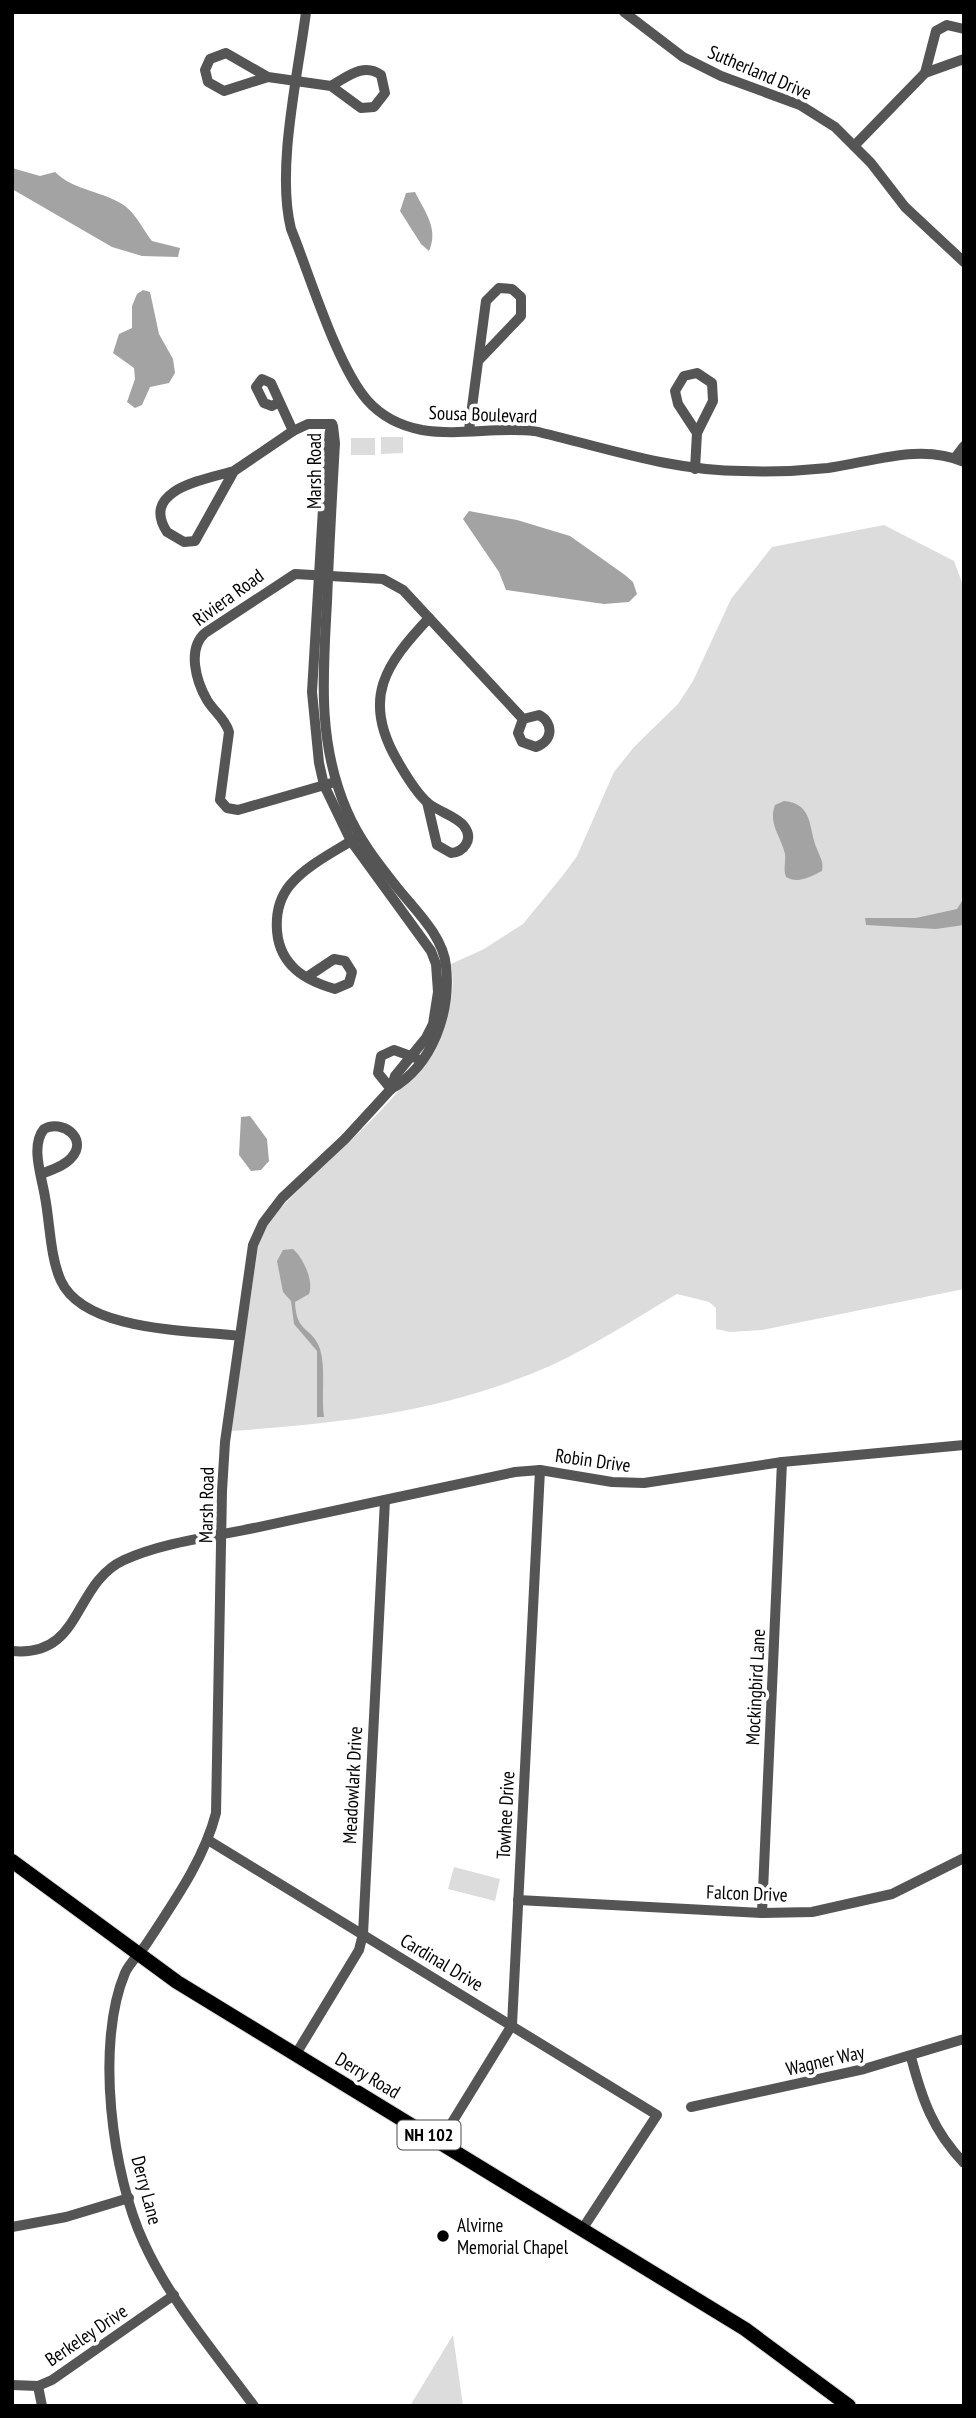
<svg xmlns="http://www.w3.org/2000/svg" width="976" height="2418" font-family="'PT Sans Narrow',sans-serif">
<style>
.green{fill:#dcdcdc}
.water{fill:#a3a3a3}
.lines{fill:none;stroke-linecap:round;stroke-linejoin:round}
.major-casing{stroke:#dbdbdb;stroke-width:16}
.minor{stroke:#555;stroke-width:10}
.major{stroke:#000;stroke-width:14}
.poi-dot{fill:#000;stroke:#fff;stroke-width:2.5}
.labels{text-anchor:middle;stroke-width:7;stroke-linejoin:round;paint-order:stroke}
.shield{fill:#fff;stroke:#4c4c4c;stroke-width:2}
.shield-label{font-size:18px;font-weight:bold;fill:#000}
.street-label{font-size:19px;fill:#000;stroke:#fff}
.poi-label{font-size:19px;fill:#000;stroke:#fff;text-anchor:start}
</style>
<rect width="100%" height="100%" fill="#fff"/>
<!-- green -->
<g class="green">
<path d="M381 437H403V453L381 454Z"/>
<rect x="351" y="438" width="24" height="17"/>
<path d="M884 525 954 561 964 588V1289L762 1330 730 1332 716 1329V1308L709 1302 677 1294C636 1318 595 1345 552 1365 449 1411 343 1423 231 1431L259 1240C274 1210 301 1188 326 1164 363 1129 398 1097 426 1054 445 1025 457 1000 451 964L484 949 523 924 564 874 577 856 614 772 634 747 678 704 693 681 731 599 772 547Z"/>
<path d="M454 1867 500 1879 495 1901 448 1889Z"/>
<path d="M453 2335 463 2406H410Z"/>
</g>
<!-- water -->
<g class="water">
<path d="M12 168 40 176 55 172C74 191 104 191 125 206 136 214 144 231 152 241L180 248 178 257 142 256 112 247 12 189Z"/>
<path d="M415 192C425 212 439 229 429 251L421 244 400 211 406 193Z"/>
<path d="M143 290 150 292 159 334 173 359 175 373 169 383 150 387 142 405 135 408 127 402 135 379 134 368 113 353 119 334 132 328V306L137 294Z"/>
<path d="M469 511 517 520 570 536 625 575 633 582 637 594 629 602 604 604 506 590 499 572 463 519Z"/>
<path d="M784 801C814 804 808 828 817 849 820 858 824 861 822 871 810 877 798 884 786 877 783 869 786 862 785 854 781 836 768 824 775 805Z"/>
<path d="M964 898V925L936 929 866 925 865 918H916L957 909Z"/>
<path d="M250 1116 267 1139 269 1161 261 1170 251 1171 239 1155 241 1117Z"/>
<path d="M293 1249C303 1258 314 1280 309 1294L295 1302C296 1334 312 1326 320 1349 326 1369 321 1395 324 1417H317V1351L294 1324 291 1301 283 1292 277 1261 283 1250Z"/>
</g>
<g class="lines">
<defs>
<path id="major" d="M12 1861 177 1982 745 2329 849 2406"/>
</defs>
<!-- major casing -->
<use href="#major" class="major-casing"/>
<!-- minor -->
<g class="minor">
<path d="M306 12C298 75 276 169 291 229 309 273 337 366 367 400 381 416 401 426 422 430 459 436 497 427 534 431 604 447 670 471 743 471 770 472 800 471 828 468 872 462 920 443 964 462"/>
<path d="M624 12 683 57 721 76 800 105 835 127 871 163 905 207 964 262"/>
<path d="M925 73 936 31 947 25 964 29"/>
<path d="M268 77 224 91 208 82 205 70 210 59 226 53 268 77 331 86 361 108 374 107 385 93 381 75C364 62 347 77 331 86"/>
<path d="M855 145 925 73 964 59"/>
<path d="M279 402 272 406 264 403 256 387 262 379 271 383 293 431"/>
<path d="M333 426 335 443C332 496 329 549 327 602 323 675 317 742 347 811 359 839 377 862 396 886 414 909 443 935 446 966 451 1012 433 1065 391 1089"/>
<path d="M469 430 486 301 499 288 512 289 521 297V316L478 361"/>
<path d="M955 458 964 446"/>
<path d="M695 469 697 433 713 401 712 383 697 373 684 376 675 391 678 404 697 433"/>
<path d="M234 471C207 479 139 489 167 532L184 542 195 541 234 471 293 431 308 424H332"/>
<path d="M335 782 238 810 227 808 220 800 229 732C225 718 214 712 207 700 196 681 187 649 205 633L295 574 383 579 403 590 523 719 539 715C554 723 553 741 536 747L522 742 518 733 523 719"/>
<path d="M427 802 437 845 451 853C464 852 474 839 464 826 456 816 439 812 428 803 416 793 405 774 397 760 361 698 386 664 429 618"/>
<path d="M307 977 334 959 345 961 352 972 349 983 335 989C321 985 302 977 292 966 272 945 272 907 290 885 307 865 334 852 356 838"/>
<path d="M391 1089 378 1073 381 1056 394 1050 416 1058"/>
<path d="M41 1174C51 1170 65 1166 72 1157 88 1138 62 1119 44 1129 30 1146 42 1177 45 1197 50 1223 50 1257 61 1281 85 1332 190 1330 240 1336"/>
<path d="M12 1651C83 1658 72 1584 124 1560 163 1542 212 1537 254 1528 341 1509 428 1491 515 1472L540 1470 612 1482 644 1483 782 1462 964 1445"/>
<path d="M208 1840 657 2115 583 2228"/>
<path d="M518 1900 762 1913 812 1912 892 1894 964 1858"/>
<path d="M762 1913 782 1462"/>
<path d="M296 2054 359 1950 363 1934 385 1500"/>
<path d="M911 2057C922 2099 933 2131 964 2163"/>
<path d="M691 2107 864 2069 964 2039"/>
<path d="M440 2142 512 2025 540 1470"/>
<path d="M12 2227 66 2217 129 2198"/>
<path d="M12 2385 38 2386 52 2380 174 2295"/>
<path d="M38 2386 42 2406"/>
<path d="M254 2406C216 2354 171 2302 144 2243 112 2175 95 2044 125 1973 130 1962 140 1954 147 1943 173 1903 204 1860 216 1813L222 1491 225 1442 253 1245 263 1223 282 1198 345 1139 391 1089 395 1076 426 1038 433 1024 438 992 436 964 431 951 351 841 324 785 319 763 312 692 327 442 332 424"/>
</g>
<!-- major -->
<use href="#major" class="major"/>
</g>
<!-- markers -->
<circle class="poi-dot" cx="443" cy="2236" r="7"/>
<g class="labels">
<!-- shield labels -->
<rect class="shield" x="397.5" y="2120.5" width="63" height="29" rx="5"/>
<g class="shield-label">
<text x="429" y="2141">NH 102</text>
</g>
<!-- street labels -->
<g class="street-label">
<text transform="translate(760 72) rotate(23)" y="7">Sutherland Drive</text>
<text transform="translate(483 414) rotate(2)" y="7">Sousa Boulevard</text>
<text transform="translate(314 471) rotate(-90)" y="7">Marsh Road</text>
<text transform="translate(228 597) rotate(-36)" y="7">Riviera Road</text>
<text transform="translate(593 1460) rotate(8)" y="7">Robin Drive</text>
<text transform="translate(206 1505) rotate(-89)" y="7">Marsh Road</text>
<text transform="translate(755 1687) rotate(-87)" y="7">Mockingbird Lane</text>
<text transform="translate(352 1785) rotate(-87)" y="7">Meadowlark Drive</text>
<text transform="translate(505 1815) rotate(-87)" y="7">Towhee Drive</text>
<text transform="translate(747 1893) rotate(2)" y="7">Falcon Drive</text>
<text transform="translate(442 1962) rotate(31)" y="7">Cardinal Drive</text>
<text transform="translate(825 2060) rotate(-13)" y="7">Wagner Way</text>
<text transform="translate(368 2075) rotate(31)" y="7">Derry Road</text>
<text transform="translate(147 2190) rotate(75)" y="7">Derry Lane</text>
<text transform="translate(86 2335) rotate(-34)" y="7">Berkeley Drive</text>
</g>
<!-- poi labels -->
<g class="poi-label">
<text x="457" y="2232">Alvirne<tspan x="457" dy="22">Memorial Chapel</tspan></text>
</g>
</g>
<!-- border -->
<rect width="976" height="2418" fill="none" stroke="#000000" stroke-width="28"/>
</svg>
